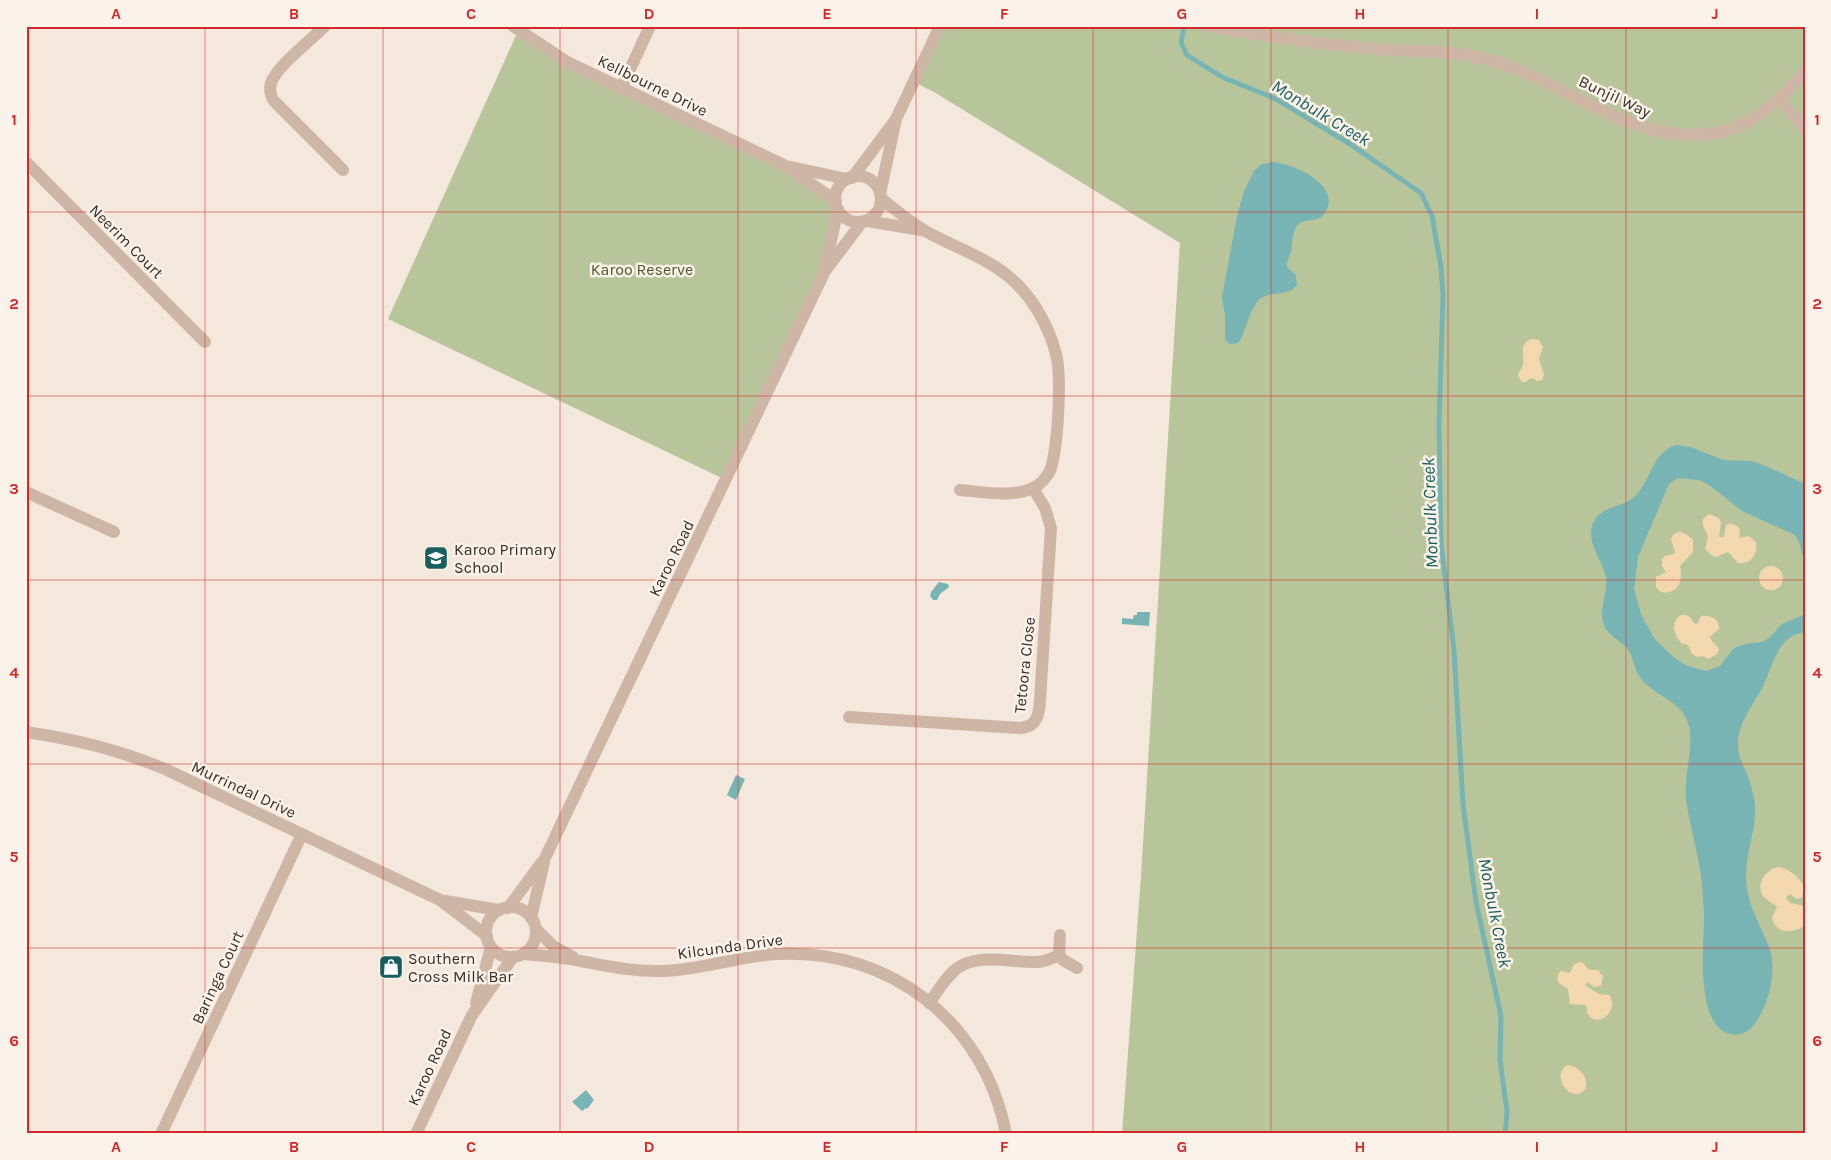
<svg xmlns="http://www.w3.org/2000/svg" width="1831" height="1160" font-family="Karla,sans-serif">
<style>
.green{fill:#b8c59a}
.sand{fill:#f3d8af}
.water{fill:#78b4b4}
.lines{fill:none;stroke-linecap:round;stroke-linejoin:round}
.stream{stroke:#78b4b4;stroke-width:5}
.minor{stroke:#ceb6a6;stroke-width:12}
.grid{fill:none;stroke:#d62828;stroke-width:1;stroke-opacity:0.55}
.labels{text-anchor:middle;stroke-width:5;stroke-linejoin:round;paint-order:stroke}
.street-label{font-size:16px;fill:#392c28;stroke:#fbf2e9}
.park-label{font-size:16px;fill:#4a5a29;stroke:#fbf2e9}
.poi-label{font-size:16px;fill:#392c28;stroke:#fbf2e9;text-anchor:start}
.water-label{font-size:18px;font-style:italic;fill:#195e5f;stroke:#fbf2e9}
.neatline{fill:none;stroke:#d62828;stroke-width:2}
.grid-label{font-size:16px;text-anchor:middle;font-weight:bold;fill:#d62828}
</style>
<rect width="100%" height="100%" fill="#f4e7db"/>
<!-- green -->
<g class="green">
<path d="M940 26H1805V1134H1122L1141 876 1180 243 934 92 914 82Z"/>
<path d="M518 31 784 165 836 201 825 271 726 480 388 319Z"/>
</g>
<!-- sand -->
<g class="sand">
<path d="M1532 339 1539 340 1543 347 1539 359 1544 375 1542 380 1538 381 1531 378 1525 382H1522L1518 375C1519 371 1523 368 1523 364 1525 353 1518 344 1532 339Z"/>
<path d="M1709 514 1719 518 1721 523 1719 537H1724L1726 525C1732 522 1736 525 1740 529L1739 537 1740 538 1749 536 1756 542C1758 555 1751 564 1738 563L1728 552 1716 557 1712 556 1705 549 1708 537C1706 529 1702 529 1703 519Z"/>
<path d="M1680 532 1686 534 1693 540V552L1680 566C1683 580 1679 595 1661 592L1656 587V577L1666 572 1662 566V559L1665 556 1674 554 1675 552 1671 539 1674 534Z"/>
<circle cx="1771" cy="578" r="12"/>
<path d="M1681 615C1690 614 1690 619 1695 624L1698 623 1701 616C1708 615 1714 617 1718 622L1719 629 1710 637C1711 642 1717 644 1719 649L1717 654 1709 659 1702 656 1697 657 1692 654 1688 645 1681 643C1674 634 1670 622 1681 615Z"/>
<path d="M1779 867C1789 869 1802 878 1804 889L1802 897 1797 899 1790 894 1786 897 1790 903 1801 905 1805 908V925C1794 934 1775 935 1772 917L1777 907C1773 902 1765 901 1762 894 1756 882 1768 868 1779 867Z"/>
<path d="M1580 962 1583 963 1589 970H1598L1603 976 1601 986 1594 987 1587 982 1585 985 1599 994 1609 995C1619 1007 1603 1027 1590 1017 1587 1014 1587 1009 1586 1005L1570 1004 1568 989 1559 983 1557 979 1559 972 1562 971 1570 973 1574 964Z"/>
<path d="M1568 1065C1580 1067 1588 1077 1586 1088 1571 1108 1549 1073 1568 1065Z"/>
</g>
<!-- water -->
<g class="water">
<path d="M1272 162C1292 163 1341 184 1326 211 1316 231 1294 205 1292 247 1292 254 1284 263 1288 268 1291 271 1294 272 1296 276L1297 285C1288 298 1268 289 1257 302 1251 310 1245 329 1241 339L1238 343 1230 344 1226 341 1225 337V316L1222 297 1237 216 1244 191 1254 171 1262 164Z"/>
<path d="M1676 445 1691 447 1723 460 1752 461 1766 466 1805 484V563L1799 542 1795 535 1742 511 1709 485 1699 480 1678 478 1669 484 1638 557 1634 589 1641 614 1654 638 1671 655 1679 661 1688 666 1706 671 1720 666 1734 648 1745 644 1762 642 1769 638 1782 624 1805 614V632C1781 635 1775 657 1767 677 1759 700 1738 718 1738 744 1737 758 1746 769 1750 782 1752 789 1754 797 1755 804 1757 833 1742 859 1747 889 1750 910 1762 928 1769 947 1777 968 1770 1001 1758 1019 1752 1029 1743 1037 1730 1034 1696 1026 1703 949 1704 924 1704 911 1703 897 1702 884 1699 855 1690 828 1686 800 1684 777 1692 754 1690 731 1686 701 1658 699 1641 679 1634 670 1634 658 1627 648 1621 641 1611 637 1606 629 1595 612 1611 591 1605 573 1599 556 1584 538 1595 519 1604 506 1623 507 1634 497 1651 482 1651 453 1676 445Z"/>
<path d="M939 582 948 584 949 587 940 594 937 600H933L930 596 931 592Z"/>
<path d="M1137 612H1150L1149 626 1122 624V618L1133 619 1134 615H1137Z"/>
<path d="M736 775 745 779 736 800 727 795Z"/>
<path d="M586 1090 594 1100 587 1109 586 1108 582 1111 572 1102Z"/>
</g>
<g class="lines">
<!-- stream -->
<path class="stream" d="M1184 26 1181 43 1187 55 1222 77 1276 99 1350 144 1421 193 1432 216 1441 267 1443 295 1439 425 1441 543 1454 650 1463 804 1476 902 1501 1016 1500 1059 1507 1112 1505 1134"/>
<!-- minor -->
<g class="minor">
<path d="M325 26C312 39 276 67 271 83 269 90 270 95 274 101L343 170"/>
<path d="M513 26 567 62 784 165 836 201"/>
<path d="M1207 26C1265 36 1322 45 1380 49 1415 52 1451 50 1485 59 1557 76 1617 135 1693 135 1742 136 1774 106 1805 72"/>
<path d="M621 89 650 26"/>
<path d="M1780 99 1805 129"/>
<path d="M26 162 205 342"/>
<path d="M791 167 847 179"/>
<circle cx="858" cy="199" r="23"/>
<path d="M852 178 893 123"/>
<path d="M880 194 896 119 940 26"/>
<path d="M881 198C895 210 910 222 927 232 958 249 992 259 1018 285 1037 305 1049 328 1056 354 1062 377 1058 448 1050 471 1047 476 1043 482 1038 485 1019 499 982 492 960 490"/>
<path d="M867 221 921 230"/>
<path d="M825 268 838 209"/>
<path d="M26 492 114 532"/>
<path d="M849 717 1020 728C1037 727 1039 715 1040 700L1051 528 1045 508 1033 488"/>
<path d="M26 732C78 740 116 749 165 769L440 900 487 936"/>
<path d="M445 901 499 910"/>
<circle cx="511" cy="932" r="25"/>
<path d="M508 908 542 862"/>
<path d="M531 918 545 858 825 271 862 222"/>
<path d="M536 929 553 946 573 957"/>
<path d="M1060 935 1059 955 1063 960 1077 968"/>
<path d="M524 954C543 956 562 957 580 961 608 966 634 972 663 971 702 970 739 956 778 954 891 948 985 1023 1006 1134"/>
<path d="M476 1003 491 947"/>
<path d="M929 1003C938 991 945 978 956 969 978 952 1012 963 1037 962 1045 962 1052 958 1059 955"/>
<path d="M161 1134 302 834"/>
<path d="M416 1134 472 1015 513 957"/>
</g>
</g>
<!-- grid -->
<path class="grid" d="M205 26V1134M383 26V1134M560 26V1134M738 26V1134M916 26V1134M1093 26V1134M1271 26V1134M1448 26V1134M1626 26V1134M26 212H1805M26 396H1805M26 580H1805M26 764H1805M26 948H1805"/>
<!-- icons -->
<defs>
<symbol id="school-square" viewBox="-11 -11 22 22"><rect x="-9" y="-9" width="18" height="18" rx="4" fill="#195e5f" stroke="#fbf2e9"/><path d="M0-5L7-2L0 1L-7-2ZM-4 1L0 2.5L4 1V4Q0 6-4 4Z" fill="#fff"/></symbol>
<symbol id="shop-square" viewBox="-11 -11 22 22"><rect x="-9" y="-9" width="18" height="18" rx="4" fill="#195e5f" stroke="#fbf2e9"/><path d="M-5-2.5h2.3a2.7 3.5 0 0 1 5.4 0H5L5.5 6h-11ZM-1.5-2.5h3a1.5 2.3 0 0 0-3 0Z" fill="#fff"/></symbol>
</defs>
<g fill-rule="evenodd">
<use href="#school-square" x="422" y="544" width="28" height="28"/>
<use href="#shop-square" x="377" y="953" width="28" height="28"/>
</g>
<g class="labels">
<!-- street labels -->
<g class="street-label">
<text transform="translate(653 85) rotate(26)" y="6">Kellbourne Drive</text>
<text transform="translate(1615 96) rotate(25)" y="6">Bunjil Way</text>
<text transform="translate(127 241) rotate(45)" y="6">Neerim Court</text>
<text transform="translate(671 558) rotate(-64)" y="6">Karoo Road</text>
<text transform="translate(1024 665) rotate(-84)" y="6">Tetoora Close</text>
<text transform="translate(244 789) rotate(25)" y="6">Murrindal Drive</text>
<text transform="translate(730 946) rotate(-8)" y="6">Kilcunda Drive</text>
<text transform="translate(217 977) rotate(-65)" y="6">Baringa Court</text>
<text transform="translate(429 1067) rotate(-65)" y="6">Karoo Road</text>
</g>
<!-- park labels -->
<g class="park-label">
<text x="642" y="275">Karoo Reserve</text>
</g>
<!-- poi labels -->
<g class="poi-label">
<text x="454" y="555">Karoo Primary<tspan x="454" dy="18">School</tspan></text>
<text x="408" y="964">Southern<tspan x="408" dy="18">Cross Milk Bar</tspan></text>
</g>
<!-- water labels -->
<g class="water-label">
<text transform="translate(1321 113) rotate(31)" y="6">Monbulk Creek</text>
<text transform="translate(1430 513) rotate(-92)" y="6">Monbulk Creek</text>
<text transform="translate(1495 913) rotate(79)" y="6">Monbulk Creek</text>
</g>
</g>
<!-- border -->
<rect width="1831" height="1160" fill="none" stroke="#fbf2e9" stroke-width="55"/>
<rect x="28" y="28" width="1776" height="1104" class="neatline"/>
<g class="grid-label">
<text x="116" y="19">A</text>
<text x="294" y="19">B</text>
<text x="471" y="19">C</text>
<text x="649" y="19">D</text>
<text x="827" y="19">E</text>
<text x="1004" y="19">F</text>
<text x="1182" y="19">G</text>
<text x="1360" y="19">H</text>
<text x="1537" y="19">I</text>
<text x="1715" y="19">J</text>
<text x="14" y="125">1</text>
<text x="1817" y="125">1</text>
<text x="14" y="309">2</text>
<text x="1817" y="309">2</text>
<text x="14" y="494">3</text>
<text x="1817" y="494">3</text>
<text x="14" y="678">4</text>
<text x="1817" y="678">4</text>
<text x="14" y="862">5</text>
<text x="1817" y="862">5</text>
<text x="14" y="1046">6</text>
<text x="1817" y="1046">6</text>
<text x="116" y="1152">A</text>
<text x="294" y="1152">B</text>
<text x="471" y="1152">C</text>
<text x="649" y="1152">D</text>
<text x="827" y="1152">E</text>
<text x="1004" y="1152">F</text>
<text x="1182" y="1152">G</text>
<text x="1360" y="1152">H</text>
<text x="1537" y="1152">I</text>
<text x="1715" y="1152">J</text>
</g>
</svg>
